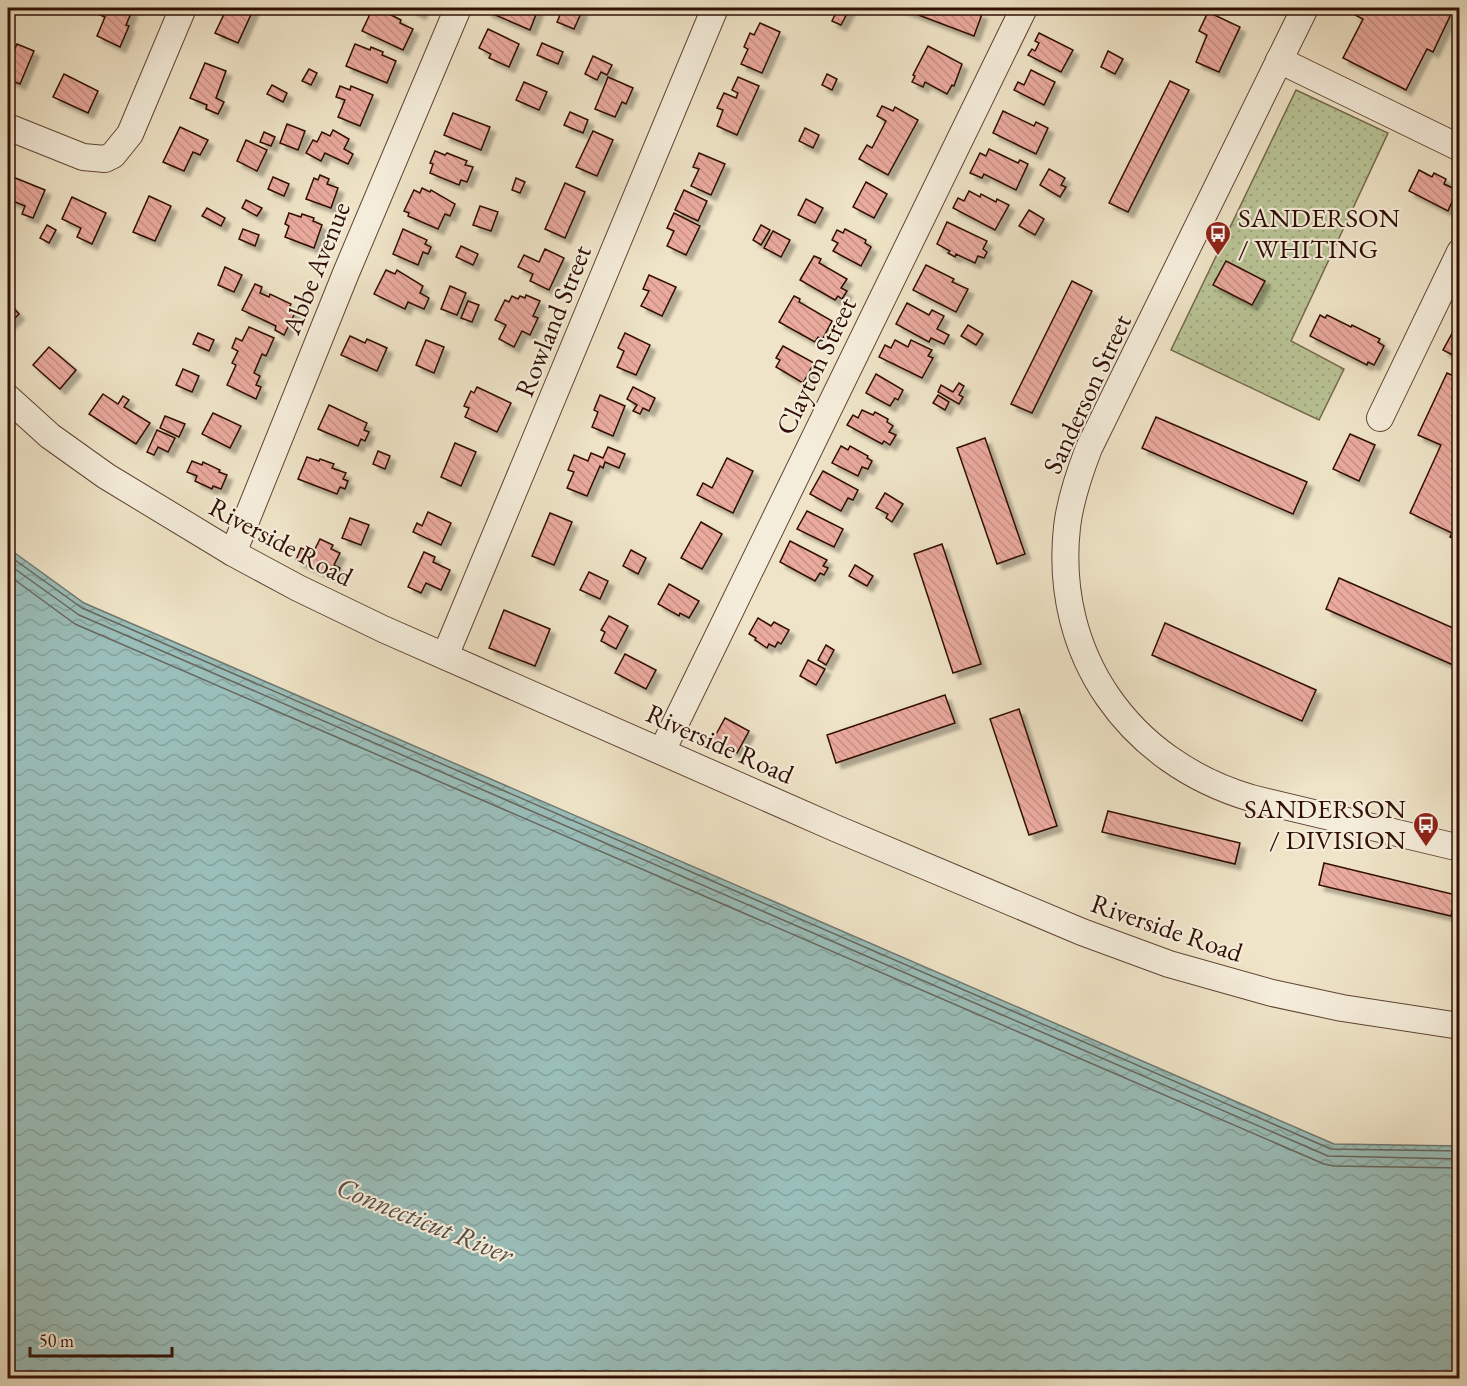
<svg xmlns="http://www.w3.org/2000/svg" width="1467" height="1386" font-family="'EB Garamond',serif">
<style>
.grass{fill:url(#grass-dots);stroke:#756a4d;stroke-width:1.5}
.water{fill:url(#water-waves);stroke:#707871;stroke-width:1.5}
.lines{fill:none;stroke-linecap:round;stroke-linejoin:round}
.shore{stroke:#66665e;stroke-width:1.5}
.building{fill:url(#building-back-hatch);stroke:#310f04;stroke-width:1.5;filter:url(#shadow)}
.minor-casing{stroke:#604435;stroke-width:28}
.minor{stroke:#f5eddb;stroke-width:26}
.labels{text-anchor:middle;stroke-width:4.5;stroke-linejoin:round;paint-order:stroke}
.poi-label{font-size:27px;fill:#310f04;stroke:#f5eddb;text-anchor:start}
.street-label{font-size:27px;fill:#310f04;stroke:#f5eddb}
.water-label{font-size:28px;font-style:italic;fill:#564c43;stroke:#f5eddb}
</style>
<defs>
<pattern id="grass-dots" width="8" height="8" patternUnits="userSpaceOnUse" patternTransform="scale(1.5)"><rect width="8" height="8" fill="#b9c496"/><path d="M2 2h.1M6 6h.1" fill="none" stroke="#a0a780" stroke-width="1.8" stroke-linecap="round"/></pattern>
<pattern id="water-waves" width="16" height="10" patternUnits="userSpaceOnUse" patternTransform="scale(1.5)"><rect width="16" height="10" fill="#9abeb9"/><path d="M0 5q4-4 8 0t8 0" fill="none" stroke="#85a29d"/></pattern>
<pattern id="building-back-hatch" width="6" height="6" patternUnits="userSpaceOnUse" patternTransform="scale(1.5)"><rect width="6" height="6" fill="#eaaa9e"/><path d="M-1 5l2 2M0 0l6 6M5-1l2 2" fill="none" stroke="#c99186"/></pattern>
<filter id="shadow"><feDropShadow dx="5.5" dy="5.5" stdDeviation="1.5" flood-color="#0004"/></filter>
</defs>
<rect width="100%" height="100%" fill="#efe4c7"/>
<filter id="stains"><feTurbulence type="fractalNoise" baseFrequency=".00333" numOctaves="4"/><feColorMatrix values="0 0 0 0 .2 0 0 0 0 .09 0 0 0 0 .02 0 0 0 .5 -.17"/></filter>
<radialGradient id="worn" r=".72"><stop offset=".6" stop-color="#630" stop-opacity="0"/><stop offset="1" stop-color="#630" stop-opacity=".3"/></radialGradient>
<!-- grass -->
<path class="grass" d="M1296 90 1388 133 1291 341 1344 369 1319 420 1171 350Z"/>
<!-- water -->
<path class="water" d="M8 548 84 603 1334 1144 1459 1146V1378H8Z"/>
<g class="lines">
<!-- shore -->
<g class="shore">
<path d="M8 555 82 608 1331 1149 1460 1151"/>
<path d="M8 564 79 615 1328 1156 1460 1159"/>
<path d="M8 575 75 624 1324 1164 1334 1166 1460 1168"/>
</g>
</g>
<!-- building -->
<g class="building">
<path d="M101 8H124L132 11 126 25 129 26 120 47 97 36 105 17 98 14Z"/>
<path d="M227 8H254L238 43 215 33Z"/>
<path d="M377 8 401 20 400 23 413 29 403 50 362 31 372 10 375 12Z"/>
<path d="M409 8H423L420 14Z"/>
<path d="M488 8H536L538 9 530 30 486 11Z"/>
<path d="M563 8H573L582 11 574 29 557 22Z"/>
<path d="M838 8H850L841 25 832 21Z"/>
<path d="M900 8H965L982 14 974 36Z"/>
<path d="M1358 8H1438L1451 14 1433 52 1427 49 1406 90 1343 58 1363 19 1355 15Z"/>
<path d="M1208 12 1240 27 1219 72 1196 62 1207 35 1199 31Z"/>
<path d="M760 23 780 32 762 73 741 64 748 49 744 47 750 33 754 35Z"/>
<path d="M488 29 519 44 509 67 489 58 491 54 479 48Z"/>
<path d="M1039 33 1073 50 1061 72 1028 55 1032 49 1035 51 1039 43 1035 41Z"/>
<path d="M542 43 563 52 558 64 537 55Z"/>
<path d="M17 44 34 51 20 84 8 79V54L12 55Z"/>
<path d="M355 44 370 50 371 47 383 52 382 55 396 61 387 83 346 66Z"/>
<path d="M928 46 962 64 954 86 952 85 947 94 925 82 923 87 912 82 915 76 913 75Z"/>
<path d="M1108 51 1123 59 1115 74 1101 67Z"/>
<path d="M593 56 612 65 607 75 601 72 597 80 585 74Z"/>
<path d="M205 63 226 71 216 98 224 102 218 114 206 109 207 105 190 98Z"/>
<path d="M309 69 317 73 311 85 302 81Z"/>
<path d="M1031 70 1055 82 1044 105 1014 90 1018 82 1024 85Z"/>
<path d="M64 74 98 91 88 113 53 97Z"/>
<path d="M827 74 837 79 832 90 822 85Z"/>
<path d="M608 77 633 88 626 104 622 102 615 117 595 109Z"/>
<path d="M738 77 759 86 737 135 717 126 723 110 717 108 724 93 736 98 738 93 732 90Z"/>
<path d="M1170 81 1189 90 1128 212 1109 203Z"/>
<path d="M524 82 547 92 539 110 516 100Z"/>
<path d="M272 85 287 93 283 102 267 94Z"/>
<path d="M340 86 350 90 351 86 373 95 360 126 338 117 345 100 336 97Z"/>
<path d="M882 106 893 111 895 107 918 120 888 175 859 159 867 145 872 148 886 121 877 116Z"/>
<path d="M1003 111 1034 126 1036 122 1048 128 1036 154 993 133Z"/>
<path d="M570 112 588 120 583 133 564 125Z"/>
<path d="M453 113 490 127 481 150 444 135Z"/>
<path d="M287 124 305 131 298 150 280 143Z"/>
<path d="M180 127 208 140 200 155 193 152 184 171 163 162Z"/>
<path d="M805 128 819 135 813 148 799 141Z"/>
<path d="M333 130 349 139 344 149 353 154 348 164 325 153 321 161 306 153 313 140 317 142 322 132 330 136Z"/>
<path d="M593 131 613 140 597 176 576 167Z"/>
<path d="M264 132 275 137 271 146 260 142Z"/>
<path d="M246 140 267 150 257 171 237 161Z"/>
<path d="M989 149 1018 163 1020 160 1028 164 1016 190 984 174 982 178 970 173 980 153 986 156Z"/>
<path d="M435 151 445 155 447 153 467 161 465 165 473 167 467 182 461 180 459 185 430 173 433 164 430 163Z"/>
<path d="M699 153 725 164 711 195 691 186 699 169 693 167Z"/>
<path d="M1049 169 1065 178 1061 185 1066 187 1060 197 1040 185Z"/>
<path d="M1419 170 1432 177 1434 173 1446 179 1444 184 1457 190 1448 211 1409 191Z"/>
<path d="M8 175 45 190 33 218 22 214 25 206 8 199Z"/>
<path d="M320 175 329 179 327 184 338 188 331 208 306 199 314 178 318 180Z"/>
<path d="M273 177 289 184 284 196 268 189Z"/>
<path d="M516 178 525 182 520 193 512 190Z"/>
<path d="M866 182 887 194 874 218 853 207Z"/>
<path d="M565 183 585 192 565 238 545 229Z"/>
<path d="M422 188 430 192 431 190 455 204 450 216 445 214 438 229 408 216 409 213 404 211 414 190 420 193Z"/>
<path d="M684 190 707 201 698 221 675 210Z"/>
<path d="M969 191 980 197 981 194 996 202 997 199 1009 205 995 230 953 208 958 198 964 201Z"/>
<path d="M149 196 171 206 155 241 133 232Z"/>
<path d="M72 197 106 213 92 244 77 237 81 228 62 219Z"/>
<path d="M806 199 823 208 815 223 798 215Z"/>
<path d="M246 200 262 208 257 216 242 208Z"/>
<path d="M480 206 498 212 491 231 473 225Z"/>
<path d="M207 208 225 218 221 226 202 216Z"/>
<path d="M1029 210 1044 219 1035 235 1019 226Z"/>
<path d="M289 213 301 217 302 214 314 218 313 221 322 225 314 248 285 237 289 226 285 224Z"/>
<path d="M674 213 700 226 686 255 667 246 674 231 667 228Z"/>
<path d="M947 222 987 241 983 249 987 252 984 258 978 256 975 263 956 254 955 257 948 253 950 251 937 244Z"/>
<path d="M47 225 56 230 49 243 40 238Z"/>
<path d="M761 225 770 230 761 245 753 240Z"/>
<path d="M243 229 259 235 255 246 239 239Z"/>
<path d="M403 229 427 240 425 244 431 247 428 254 423 252 418 265 393 254Z"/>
<path d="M845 229 866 240 865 243 871 247 861 266 833 251 838 243 832 240 837 230 843 233Z"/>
<path d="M773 231 790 240 781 257 764 248Z"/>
<path d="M461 246 478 254 473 265 456 257Z"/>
<path d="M545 249 564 258 549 290 530 281 533 274 518 267 524 255 539 262Z"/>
<path d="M814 256 821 259 819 263 847 279 841 288 847 291 842 299 838 296 835 300 800 280Z"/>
<path d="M1226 261 1265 281 1252 305 1213 285Z"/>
<path d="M926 265 954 279 952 282 968 289 956 312 913 290Z"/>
<path d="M225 267 242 275 234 292 218 285Z"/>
<path d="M386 270 395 274 397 270 423 286 420 293 429 298 424 309 408 302 405 309 374 294Z"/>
<path d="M649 275 676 287 662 316 641 306 649 291 643 289Z"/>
<path d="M1072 281 1092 291 1032 413 1011 404Z"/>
<path d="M255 284 262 287 260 293 269 297 270 294 291 304 289 308 296 311 284 335 275 330 276 326 242 310Z"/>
<path d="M450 286 466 293 457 315 441 309Z"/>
<path d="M526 295 540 301 533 316 538 318 530 335 522 331 514 347 499 339 506 325 495 320 505 300 509 302 512 296 518 299 520 296 525 298Z"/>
<path d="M794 296 800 299 799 302 832 321 822 340 818 337 815 342 779 322Z"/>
<path d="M468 301 479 305 472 322 461 318Z"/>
<path d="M8 302 19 314 8 325Z"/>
<path d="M907 303 929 315 932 310 944 316 937 329 949 335 944 344 931 338 929 342 896 324Z"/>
<path d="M1320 315 1325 318 1327 315 1351 327 1352 325 1380 339 1378 342 1384 346 1374 365 1368 362 1367 365 1310 336Z"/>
<path d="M968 325 983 334 976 345 961 336Z"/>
<path d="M249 327 274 338 266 356 262 354 254 373 260 376 256 385 261 387 256 399 227 385 236 365 232 363 238 351 232 348 236 338 242 341Z"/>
<path d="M1454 330 1460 332V359L1443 350Z"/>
<path d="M198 333 214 340 209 351 193 344Z"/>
<path d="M625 333 650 345 636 375 617 367 624 351 618 348Z"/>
<path d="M350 336 365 343 367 339 387 348 377 371 341 355Z"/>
<path d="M426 340 444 347 434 373 416 365Z"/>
<path d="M895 340 908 347 911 340 932 350 928 356 933 358 922 378 879 357 885 345 891 348Z"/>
<path d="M783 346 814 363 803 383 776 367 780 360 776 358Z"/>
<path d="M49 347 76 370 60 389 33 365Z"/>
<path d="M183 369 199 376 192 392 176 385Z"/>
<path d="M1447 373 1460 379V542L1450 537 1452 533 1410 513 1441 445 1418 435Z"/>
<path d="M876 374 903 390 898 400 895 398 890 406 866 393Z"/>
<path d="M959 383 964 386 959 395 963 397 959 404 938 392 941 385 953 392Z"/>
<path d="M477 387 511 403 497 432 465 417 469 408 464 406 471 391 474 393Z"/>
<path d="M633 387 655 398 649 411 643 408 640 414 633 411 637 405 627 399Z"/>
<path d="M103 394 118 404 123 396 129 400 124 407 150 423 136 444 89 414Z"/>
<path d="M600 395 625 406 613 436 592 427 598 412 594 410Z"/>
<path d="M938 395 949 402 945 410 933 403Z"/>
<path d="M329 405 367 423 364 430 369 432 365 441 361 439 358 446 318 429Z"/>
<path d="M862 410 873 415 875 412 888 419 887 422 893 426 889 432 896 435 890 445 884 441 882 444 847 425 853 415 858 418Z"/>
<path d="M213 413 241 426 230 448 202 434Z"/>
<path d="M165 416 185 424 179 437 160 428Z"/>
<path d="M1156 417 1307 482 1293 514 1142 448Z"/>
<path d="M157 430 175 438 168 452 158 447 154 455 147 452Z"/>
<path d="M1350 434 1375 445 1359 481 1333 469Z"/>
<path d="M985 438 1025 554 997 564 957 448Z"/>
<path d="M455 443 476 452 461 486 441 477Z"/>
<path d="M841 446 848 450 850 446 868 456 867 458 872 461 868 469 862 467 858 476 832 463Z"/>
<path d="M608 447 625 454 619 468 605 462 603 468 600 466 587 496 567 488 574 472 568 470 574 455 588 461 591 453 603 458Z"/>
<path d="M378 451 390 456 385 469 373 464Z"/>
<path d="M307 457 319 461 320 459 334 464 332 468 346 473 343 479 348 481 345 489 340 487 337 494 298 479Z"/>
<path d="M727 458 753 471 733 513 697 495 703 483 712 488Z"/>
<path d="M192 461 202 465 203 462 220 470 219 472 227 475 221 489 213 486 212 489 195 481 197 476 187 472Z"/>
<path d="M823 471 858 490 853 500 848 498 841 511 810 494Z"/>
<path d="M885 493 903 504 892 522 886 518 888 514 876 508Z"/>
<path d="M807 511 843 529 834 547 797 529Z"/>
<path d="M428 512 451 523 441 545 413 532 417 523 422 526Z"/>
<path d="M550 513 572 522 554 565 532 556Z"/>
<path d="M350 518 369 525 361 545 342 538Z"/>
<path d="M701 522 722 534 702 569 681 558Z"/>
<path d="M320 539 333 545 331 549 340 553 334 565 340 568 335 578 296 560 301 548 313 553Z"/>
<path d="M790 541 827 560 823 566 828 568 824 575 820 573 815 581 780 562Z"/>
<path d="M942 544 981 664 953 673 914 554Z"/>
<path d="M631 550 646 558 638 574 623 566Z"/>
<path d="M424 552 435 557 433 562 450 570 441 590 426 583 421 593 408 587Z"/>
<path d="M855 565 873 576 867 586 849 576Z"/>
<path d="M589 572 608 581 600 599 580 590Z"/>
<path d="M1339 578 1460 631V668L1326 609Z"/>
<path d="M669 584 699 601 689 618 680 613 679 616 658 604Z"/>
<path d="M504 610 550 629 535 666 489 648Z"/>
<path d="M609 616 628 626 616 649 601 641 605 632 601 630Z"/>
<path d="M758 618 771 626 774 622 789 630 781 644 778 642 775 647 769 644 767 648 755 640 756 638 749 634Z"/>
<path d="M1165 623 1316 690 1302 721 1152 655Z"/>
<path d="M826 645 834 650 826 665 818 660Z"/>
<path d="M625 654 656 670 646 689 615 673Z"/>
<path d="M808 660 825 669 816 685 800 676Z"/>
<path d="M945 695 955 723 836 763 827 735Z"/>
<path d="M1019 709 1057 826 1029 835 990 719Z"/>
<path d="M725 718 749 731 737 753 713 740Z"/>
<path d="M1108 811 1240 843 1235 864 1102 832Z"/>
<path d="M1324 863 1456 895 1451 916 1319 885Z"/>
</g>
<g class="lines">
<defs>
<g id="minor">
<path d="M1305 8 1089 448C1079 474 1070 500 1067 527 1053 655 1129 762 1251 798L1460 848"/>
<path d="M1279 60 1460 148"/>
<path d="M8 127 83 157 105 159 113 155 130 134 183 8"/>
<path d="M8 398 50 436 106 476 233 553 298 588 383 629 835 828 1082 932 1169 964 1272 993 1342 1008 1460 1026"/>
<path d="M1380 418 1460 252"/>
<path d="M233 553 346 273 458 8"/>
<path d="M445 656 715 8"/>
<path d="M662 751 1024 8"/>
</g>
</defs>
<!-- minor casing -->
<use href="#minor" class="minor-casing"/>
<!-- minor -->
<use href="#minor" class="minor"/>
</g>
<!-- icons -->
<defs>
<symbol id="bus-pin" viewBox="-11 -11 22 30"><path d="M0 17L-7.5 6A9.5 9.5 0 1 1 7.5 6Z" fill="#8f2418" stroke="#f5eddb"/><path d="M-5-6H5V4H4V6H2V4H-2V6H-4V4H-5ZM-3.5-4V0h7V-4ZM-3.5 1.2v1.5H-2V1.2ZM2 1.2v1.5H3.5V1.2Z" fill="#fff"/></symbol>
</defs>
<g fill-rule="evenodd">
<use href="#bus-pin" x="1203" y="219" width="30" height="40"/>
<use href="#bus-pin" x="1411" y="810" width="30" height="40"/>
</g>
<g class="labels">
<!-- poi labels -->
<g class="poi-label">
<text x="1238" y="227">SANDERSON<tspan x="1238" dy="31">/ WHITING</tspan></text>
<text x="1406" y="818" text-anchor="end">SANDERSON<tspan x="1406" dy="31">/ DIVISION</tspan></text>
</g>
<!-- street labels -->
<g class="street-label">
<text transform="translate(316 268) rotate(-68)" y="9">Abbe Avenue</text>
<text transform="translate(553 321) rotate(-68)" y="9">Rowland Street</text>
<text transform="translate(816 366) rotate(-64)" y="9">Clayton Street</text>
<text transform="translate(1087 394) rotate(-65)" y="9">Sanderson Street</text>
<text transform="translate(281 542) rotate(28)" y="9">Riverside Road</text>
<text transform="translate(720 744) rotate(24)" y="9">Riverside Road</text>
<text transform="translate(1167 928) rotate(19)" y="9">Riverside Road</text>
</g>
<!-- water labels -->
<g class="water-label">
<text transform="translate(425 1220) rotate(22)" y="10">Connecticut River</text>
</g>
</g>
<!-- margin -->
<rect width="1467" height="1386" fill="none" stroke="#efe4c7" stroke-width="30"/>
<rect x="9" y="9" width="1449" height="1368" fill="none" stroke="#310f04" stroke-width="3"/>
<rect x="15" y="15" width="1437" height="1356" fill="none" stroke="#310f04" stroke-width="1.5"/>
<!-- scale -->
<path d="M30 1347v9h142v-9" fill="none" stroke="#310f04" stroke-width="3"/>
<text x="39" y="1347" font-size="18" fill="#310f04" stroke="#f5eddb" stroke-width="4.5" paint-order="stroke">50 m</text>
<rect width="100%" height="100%" filter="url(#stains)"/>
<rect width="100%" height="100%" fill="url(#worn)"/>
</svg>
